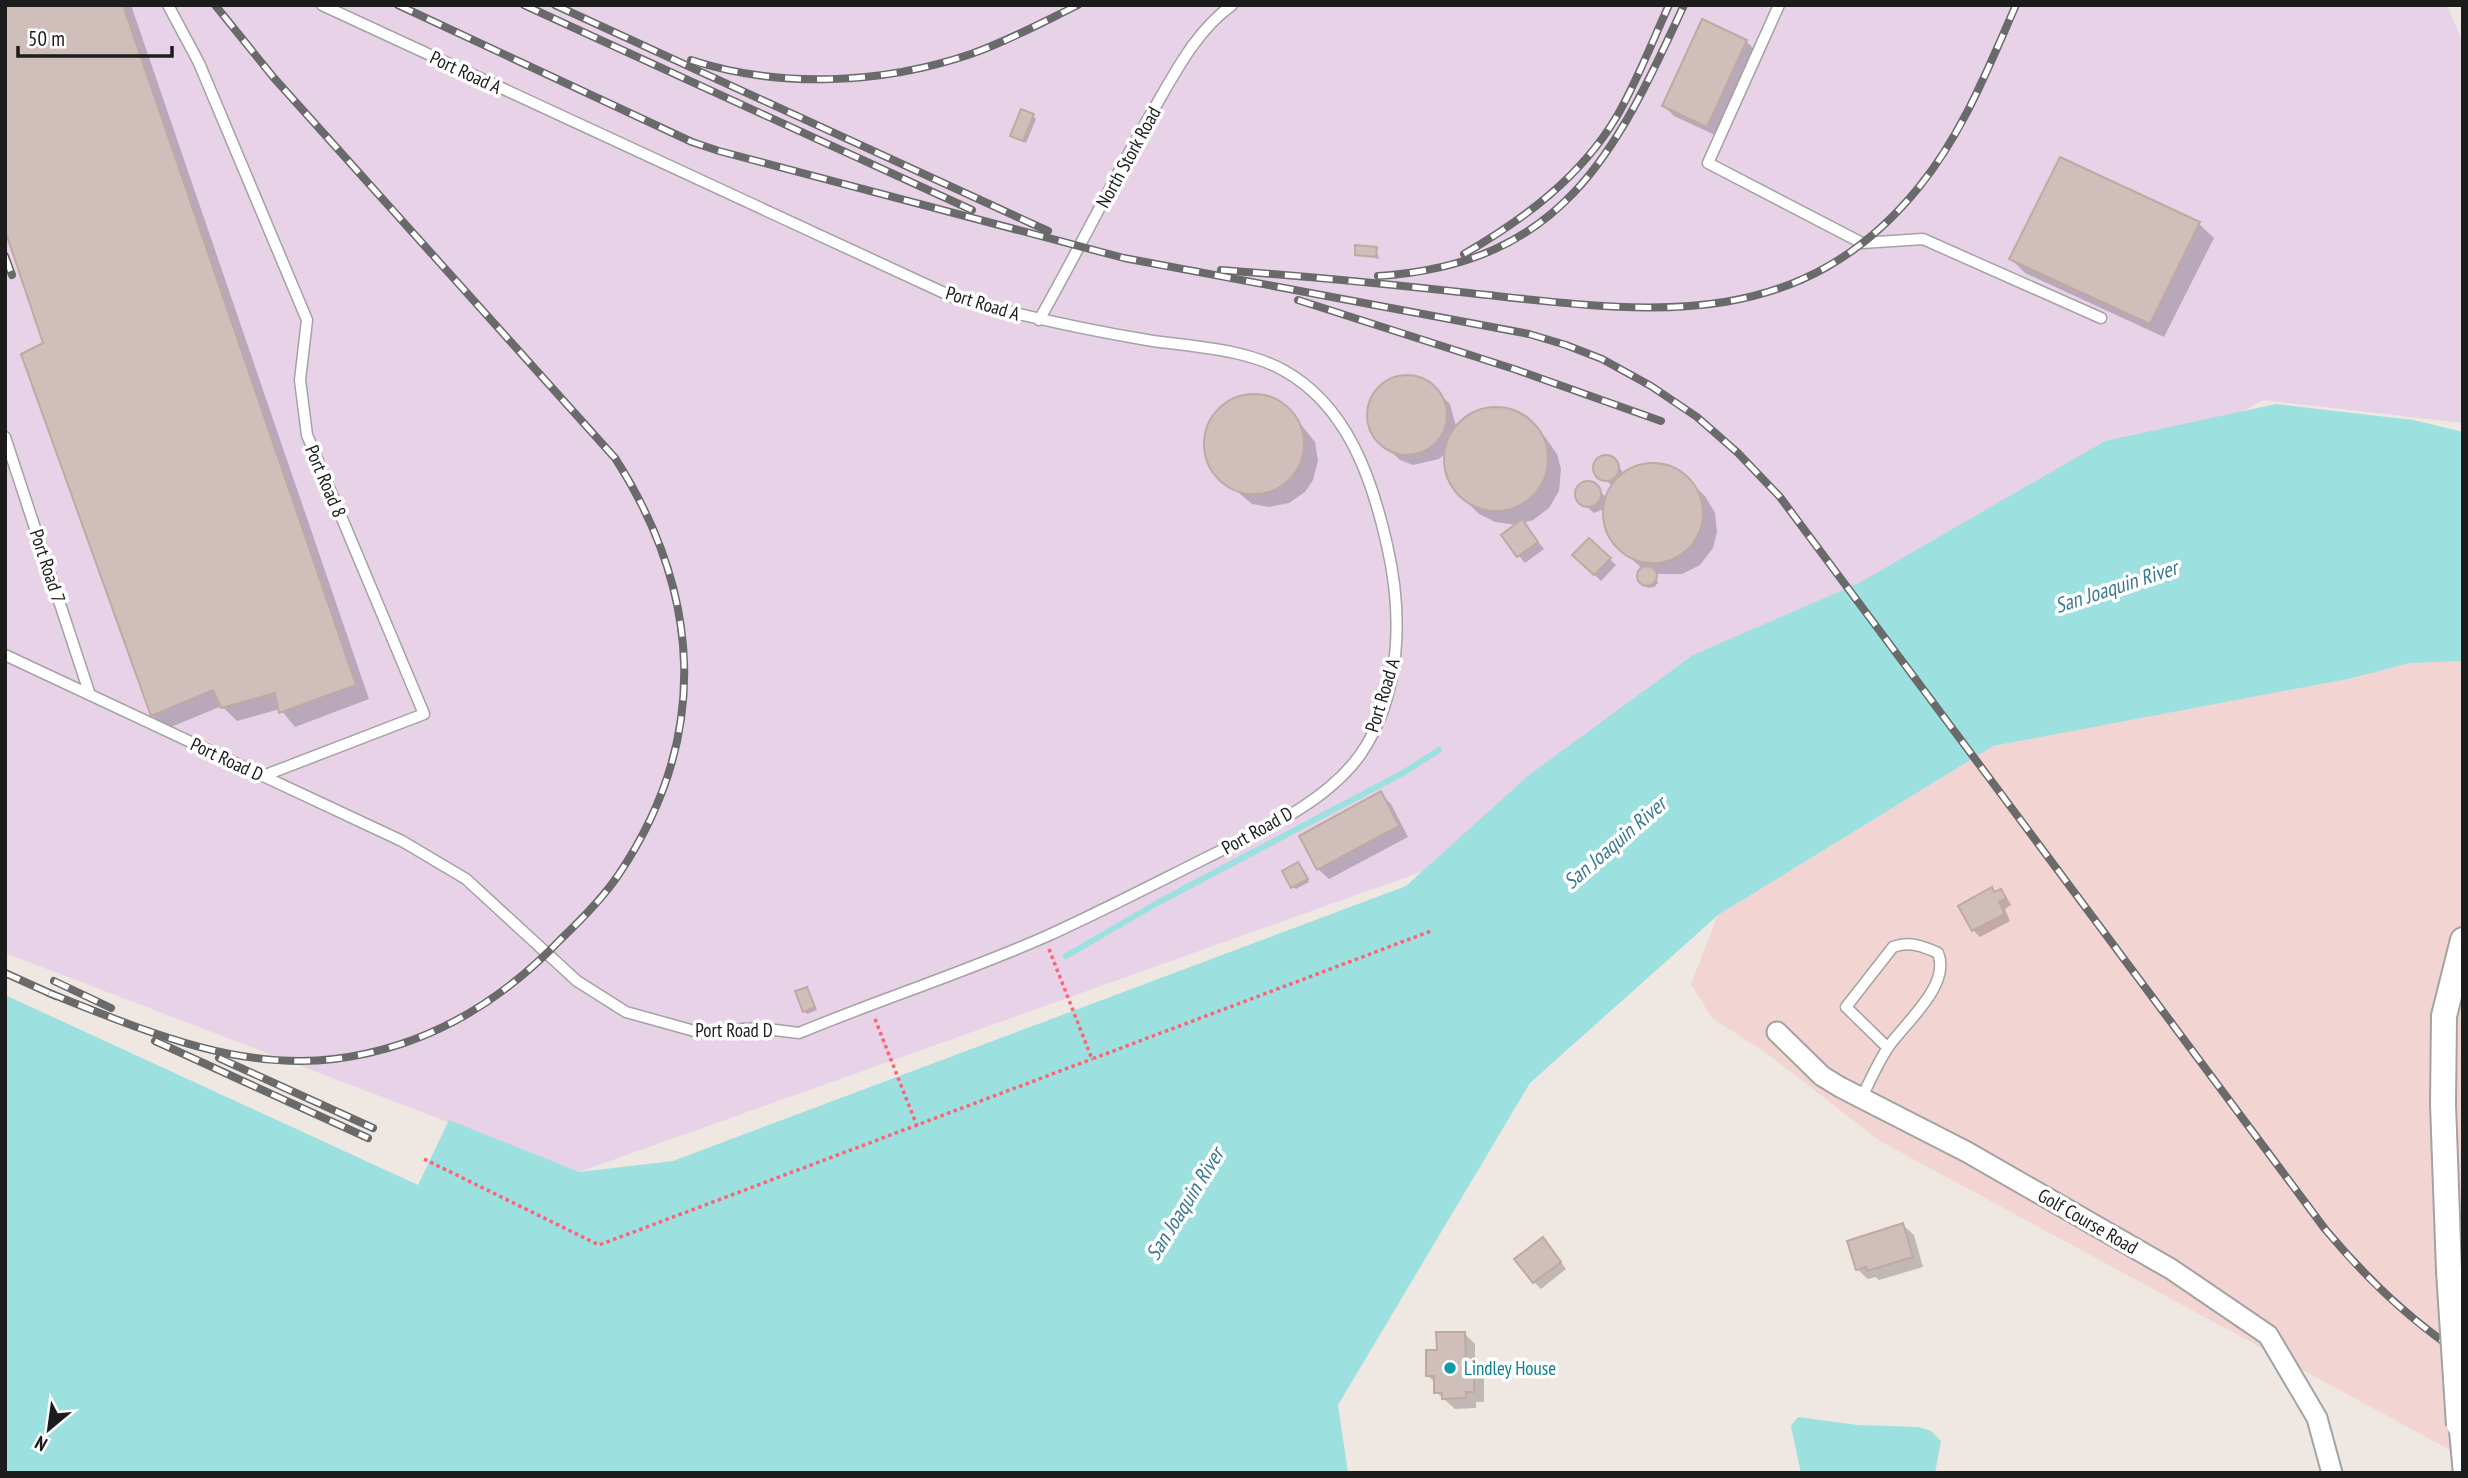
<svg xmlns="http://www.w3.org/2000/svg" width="2468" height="1478" font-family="'PT Sans Narrow',sans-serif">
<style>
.industrial{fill:#e7d2e8}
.military{fill:#f2d4d2}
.water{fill:#9de0e0}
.shadow{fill:#0003}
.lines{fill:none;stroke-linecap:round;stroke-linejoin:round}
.stream{stroke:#9de0e0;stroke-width:6}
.building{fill:#cfbeba;stroke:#c1a9a2;stroke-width:2}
.service-casing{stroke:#a3a3a3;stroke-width:13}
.minor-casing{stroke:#a3a3a3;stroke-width:23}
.tertiary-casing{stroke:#a3a3a3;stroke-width:28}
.path{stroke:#ff6175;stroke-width:3.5;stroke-dasharray:3.5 3.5;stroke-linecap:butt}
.service{stroke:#fff;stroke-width:10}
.minor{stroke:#fff;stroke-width:19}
.tertiary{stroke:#fff;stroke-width:24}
.rail-casing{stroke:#6a6a6a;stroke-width:8}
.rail{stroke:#fff;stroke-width:5;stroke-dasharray:16;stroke-linecap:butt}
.tertiary-bridge-casing{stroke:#a3a3a3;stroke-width:28;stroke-linecap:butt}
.tertiary-bridge{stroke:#fff;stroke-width:24}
.culture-dot{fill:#0f9aa8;stroke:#fff;stroke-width:2.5}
.labels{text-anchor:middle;stroke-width:7;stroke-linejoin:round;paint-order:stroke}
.street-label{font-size:19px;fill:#1c1c1c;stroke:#fff}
.culture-label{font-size:19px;fill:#0d838f;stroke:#fff;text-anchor:start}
.water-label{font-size:21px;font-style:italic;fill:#387a93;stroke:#fff}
</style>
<rect width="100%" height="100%" fill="#efe7e1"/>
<!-- industrial -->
<path class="industrial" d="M5 5H2447L2463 43V423L2263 400 1751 697 1421 872 579 1172 5 953Z"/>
<!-- military -->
<path class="military" d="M2463 661V1457L1880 1141 1769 1055 1712 1018 1691 984 1718 915 1993 746 2348 679 2410 663Z"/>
<!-- water -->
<g class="water">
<path d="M2276 404 2413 420 2463 432V661L2410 663 2348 679 1993 746 1718 915 1530 1083 1338 1405 1348 1473H5V995L418 1185 449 1120 579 1172 673 1161 1406 886 1529 775 1693 655 1859 583 2105 441Z"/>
<path d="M1798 1417 1858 1425 1919 1427 1931 1431 1941 1441 1935 1473H1801L1791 1426Z"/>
</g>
<!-- shadow -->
<g class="shadow">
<path d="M5 5H131L369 699 295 727 280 709 237 721 222 706 166 729 152 715 45 344Z"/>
<path d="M1746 41 1757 52 1717 136 1674 116 1664 106Z"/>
<path d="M1033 116 1036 119 1026 143 1015 138 1012 135Z"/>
<path d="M2061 159 2199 224 2214 238 2164 337 2025 273 2011 259Z"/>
<path d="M1376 249 1379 259 1356 254Z"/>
<path d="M1400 377H1414L1428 383 1450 404 1456 426 1477 412 1492 409 1513 412 1545 437 1557 454 1561 469 1559 491 1549 508 1533 520 1523 523 1544 549 1525 563 1519 556 1503 535 1517 525 1495 522 1479 514 1464 499 1450 480 1445 465 1447 452 1439 459 1413 465 1400 460 1376 438 1369 422V410L1375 393 1387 382Z"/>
<path d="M1256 395 1273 399 1290 411 1315 442 1318 461 1313 480 1305 492 1289 503 1269 507 1252 504 1219 476 1208 458 1206 441 1211 423 1221 409 1236 399Z"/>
<path d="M1607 457 1615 461 1624 474 1636 467 1654 464 1675 469 1705 496 1715 513 1717 532 1713 548 1700 565 1682 574H1655L1658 583 1654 587 1648 588 1640 579 1644 570 1620 549 1608 530 1606 508 1594 513 1579 500 1578 492 1583 484 1591 483 1607 498 1613 486 1599 475 1596 468 1598 461Z"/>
<path d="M1590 540 1616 565 1601 581 1575 555Z"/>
<path d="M1380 794 1391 804 1408 837 1329 879 1318 869Z"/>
<path d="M1301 867 1309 882 1296 889 1293 887Z"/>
<path d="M1992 889 1996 893 2000 891 2007 898 2011 905 2005 909 2010 921 1980 937 1973 930Z"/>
<path d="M806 989 817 1010 807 1014 804 1011Z"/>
<path d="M1903 1225 1914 1235 1923 1267 1879 1280 1876 1277 1868 1279 1857 1269Z"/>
<path d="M1549 1246 1566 1269 1541 1289 1534 1282Z"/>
<path d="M1465 1334 1475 1344V1363L1484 1371V1402H1476V1408L1455 1409 1436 1392V1383L1428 1376 1439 1352Z"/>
</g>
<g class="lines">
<!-- stream -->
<path class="stream" d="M1066 956 1159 902 1403 773 1439 750"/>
</g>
<!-- building -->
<g class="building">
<path d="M5 5H123L356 685 279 713 275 693 221 708 213 690 151 716 21 354 43 343 5 230Z"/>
<path d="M1702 19 1747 40 1707 127 1662 106Z"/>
<path d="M1021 109 1034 114 1023 141 1010 136Z"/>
<path d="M2060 157 2200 222 2150 324 2009 259Z"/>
<path d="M1355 245 1377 247 1376 257 1355 255Z"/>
<circle cx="1407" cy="415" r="40"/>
<circle cx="1254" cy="444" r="50"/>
<circle cx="1496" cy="459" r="52"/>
<circle cx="1606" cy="468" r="13"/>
<circle cx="1653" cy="513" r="50"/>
<circle cx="1588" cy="494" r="13"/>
<path d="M1522 519 1538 542 1517 557 1501 535Z"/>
<path d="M1589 538 1611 558 1594 575 1572 555Z"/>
<circle cx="1647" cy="576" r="10"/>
<path d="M1381 791 1399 826 1317 870 1299 836Z"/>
<path d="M1298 862 1308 879 1291 888 1282 871Z"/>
<path d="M1992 887 1994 892 2001 889 2006 898 1999 902 2005 914 1972 931 1958 906Z"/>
<path d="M807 987 815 1007 803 1012 795 991Z"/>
<path d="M1903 1223 1913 1257 1867 1271 1866 1267 1856 1270 1847 1241Z"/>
<path d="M1543 1237 1561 1262 1533 1283 1514 1259Z"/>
<path d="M1436 1332H1465L1466 1360 1474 1359V1392H1466V1398L1442 1399V1393H1434V1376H1426V1350H1437Z"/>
</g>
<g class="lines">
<defs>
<g id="service">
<path d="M168 5 199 63 307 320 300 380 307 435 424 714 263 776"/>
<path d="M1779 5 1708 163 1862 243 1923 239 2101 318"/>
<path d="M1039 320C1079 250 1114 177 1155 107 1176 71 1197 30 1232 5"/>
<path d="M5 437 90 695"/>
<path d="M5 655 402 841 466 879 577 981 626 1012 698 1032 759 1028 799 1033C881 999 966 972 1047 936 1100 912 1152 885 1204 859 1258 832 1324 805 1360 755 1402 695 1403 614 1387 545 1372 478 1347 405 1283 370 1243 348 1191 347 1147 340 1082 329 1019 315 955 298L322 5"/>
<path d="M1861 1099C1870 1081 1878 1062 1889 1046 1906 1022 1951 985 1938 953 1923 946 1909 941 1893 947L1846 1007 1888 1048"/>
</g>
<g id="minor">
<path d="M1777 1032 1822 1076 1840 1087 1967 1152 2171 1269 2268 1335 2317 1418 2332 1473"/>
<path d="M2459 1425 2463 1469"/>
</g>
<path id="tertiary" d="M2449 1271 2443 1104 2444 1016 2463 940"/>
</defs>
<!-- service casing -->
<use href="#service" class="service-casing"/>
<!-- minor casing -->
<use href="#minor" class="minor-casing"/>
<!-- tertiary casing -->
<use href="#tertiary" class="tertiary-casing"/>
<!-- path -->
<g class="path">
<path d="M1049 949 1092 1059 1431 931"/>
<path d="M875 1019 917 1126"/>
<path d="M424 1159 599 1245 1092 1059"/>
</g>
<!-- service -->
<use href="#service" class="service"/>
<!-- minor -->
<use href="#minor" class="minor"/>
<!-- tertiary -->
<use href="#tertiary" class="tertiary"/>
<defs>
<g id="rail">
<path d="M398 5 692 142 719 151 1124 258 1529 334 1566 345 1602 359 1651 386 1697 417 1738 453 1780 497 2325 1229C2366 1278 2409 1320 2463 1355"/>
<path d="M524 5 972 210"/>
<path d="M555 5 1048 231"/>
<path d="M691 60C780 89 883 84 971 54 1008 41 1043 22 1078 5"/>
<path d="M1464 254C1523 220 1581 177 1617 116 1637 81 1652 42 1669 5"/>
<path d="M5 256 12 275"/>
<path d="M1221 270C1304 276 1387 284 1469 293 1640 311 1796 339 1919 187 1963 133 1988 68 2016 5"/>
<path d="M1378 276C1562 264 1615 155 1684 5"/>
<path d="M1298 300 1517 370 1661 421"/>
<path d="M5 973 56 996"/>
<path d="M54 981 111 1008"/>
<path d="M49 993C138 1028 235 1071 334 1059 424 1048 499 1004 561 939 582 919 603 898 619 874 711 737 702 594 615 458L274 78 215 5"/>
<path d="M155 1041 368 1138"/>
<path d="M219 1058 373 1128"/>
</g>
</defs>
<!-- rail casing -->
<use href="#rail" class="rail-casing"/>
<!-- rail -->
<use href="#rail" class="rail"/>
<defs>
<path id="tertiary-bridge" d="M2449 1271 2459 1425"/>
</defs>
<!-- tertiary-bridge casing -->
<use href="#tertiary-bridge" class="tertiary-bridge-casing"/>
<!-- tertiary-bridge -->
<use href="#tertiary-bridge" class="tertiary-bridge"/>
</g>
<!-- markers -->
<circle class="culture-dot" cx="1450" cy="1368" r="7"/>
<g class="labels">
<!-- street labels -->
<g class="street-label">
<text transform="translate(466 72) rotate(25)" y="7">Port Road A</text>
<text transform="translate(1128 157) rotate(-61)" y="7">North Stork Road</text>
<text transform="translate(983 303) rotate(17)" y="7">Port Road A</text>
<text transform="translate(326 481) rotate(67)" y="7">Port Road 8</text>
<text transform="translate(48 566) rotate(72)" y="7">Port Road 7</text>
<text transform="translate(1382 695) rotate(-73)" y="7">Port Road A</text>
<text transform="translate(227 759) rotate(25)" y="7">Port Road D</text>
<text transform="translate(1257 830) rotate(-29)" y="7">Port Road D</text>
<text x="734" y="1037">Port Road D</text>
<text transform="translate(2088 1221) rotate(30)" y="7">Golf Course Road</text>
</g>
<!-- culture labels -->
<g class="culture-label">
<text x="1464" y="1375">Lindley House</text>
</g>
<!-- water labels -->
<g class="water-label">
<text transform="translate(2116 587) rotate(-18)" y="7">San Joaquin River</text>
<text transform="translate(1615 843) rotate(-41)" y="7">San Joaquin River</text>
<text transform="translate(1185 1204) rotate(-58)" y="7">San Joaquin River</text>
</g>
</g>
<!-- border -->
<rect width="2468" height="1478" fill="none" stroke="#1c1c1c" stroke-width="14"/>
<!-- north arrow -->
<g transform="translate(49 1429) rotate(209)" stroke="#ffffff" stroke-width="5" paint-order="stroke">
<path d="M0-5L12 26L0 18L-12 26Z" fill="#1c1c1c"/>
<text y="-10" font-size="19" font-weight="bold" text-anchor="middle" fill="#1c1c1c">N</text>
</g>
<!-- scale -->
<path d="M18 46v10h154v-10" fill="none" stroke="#1c1c1c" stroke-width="3.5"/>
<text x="28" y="46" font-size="21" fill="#1c1c1c" stroke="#ffffff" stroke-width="5" paint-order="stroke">50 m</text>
</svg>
